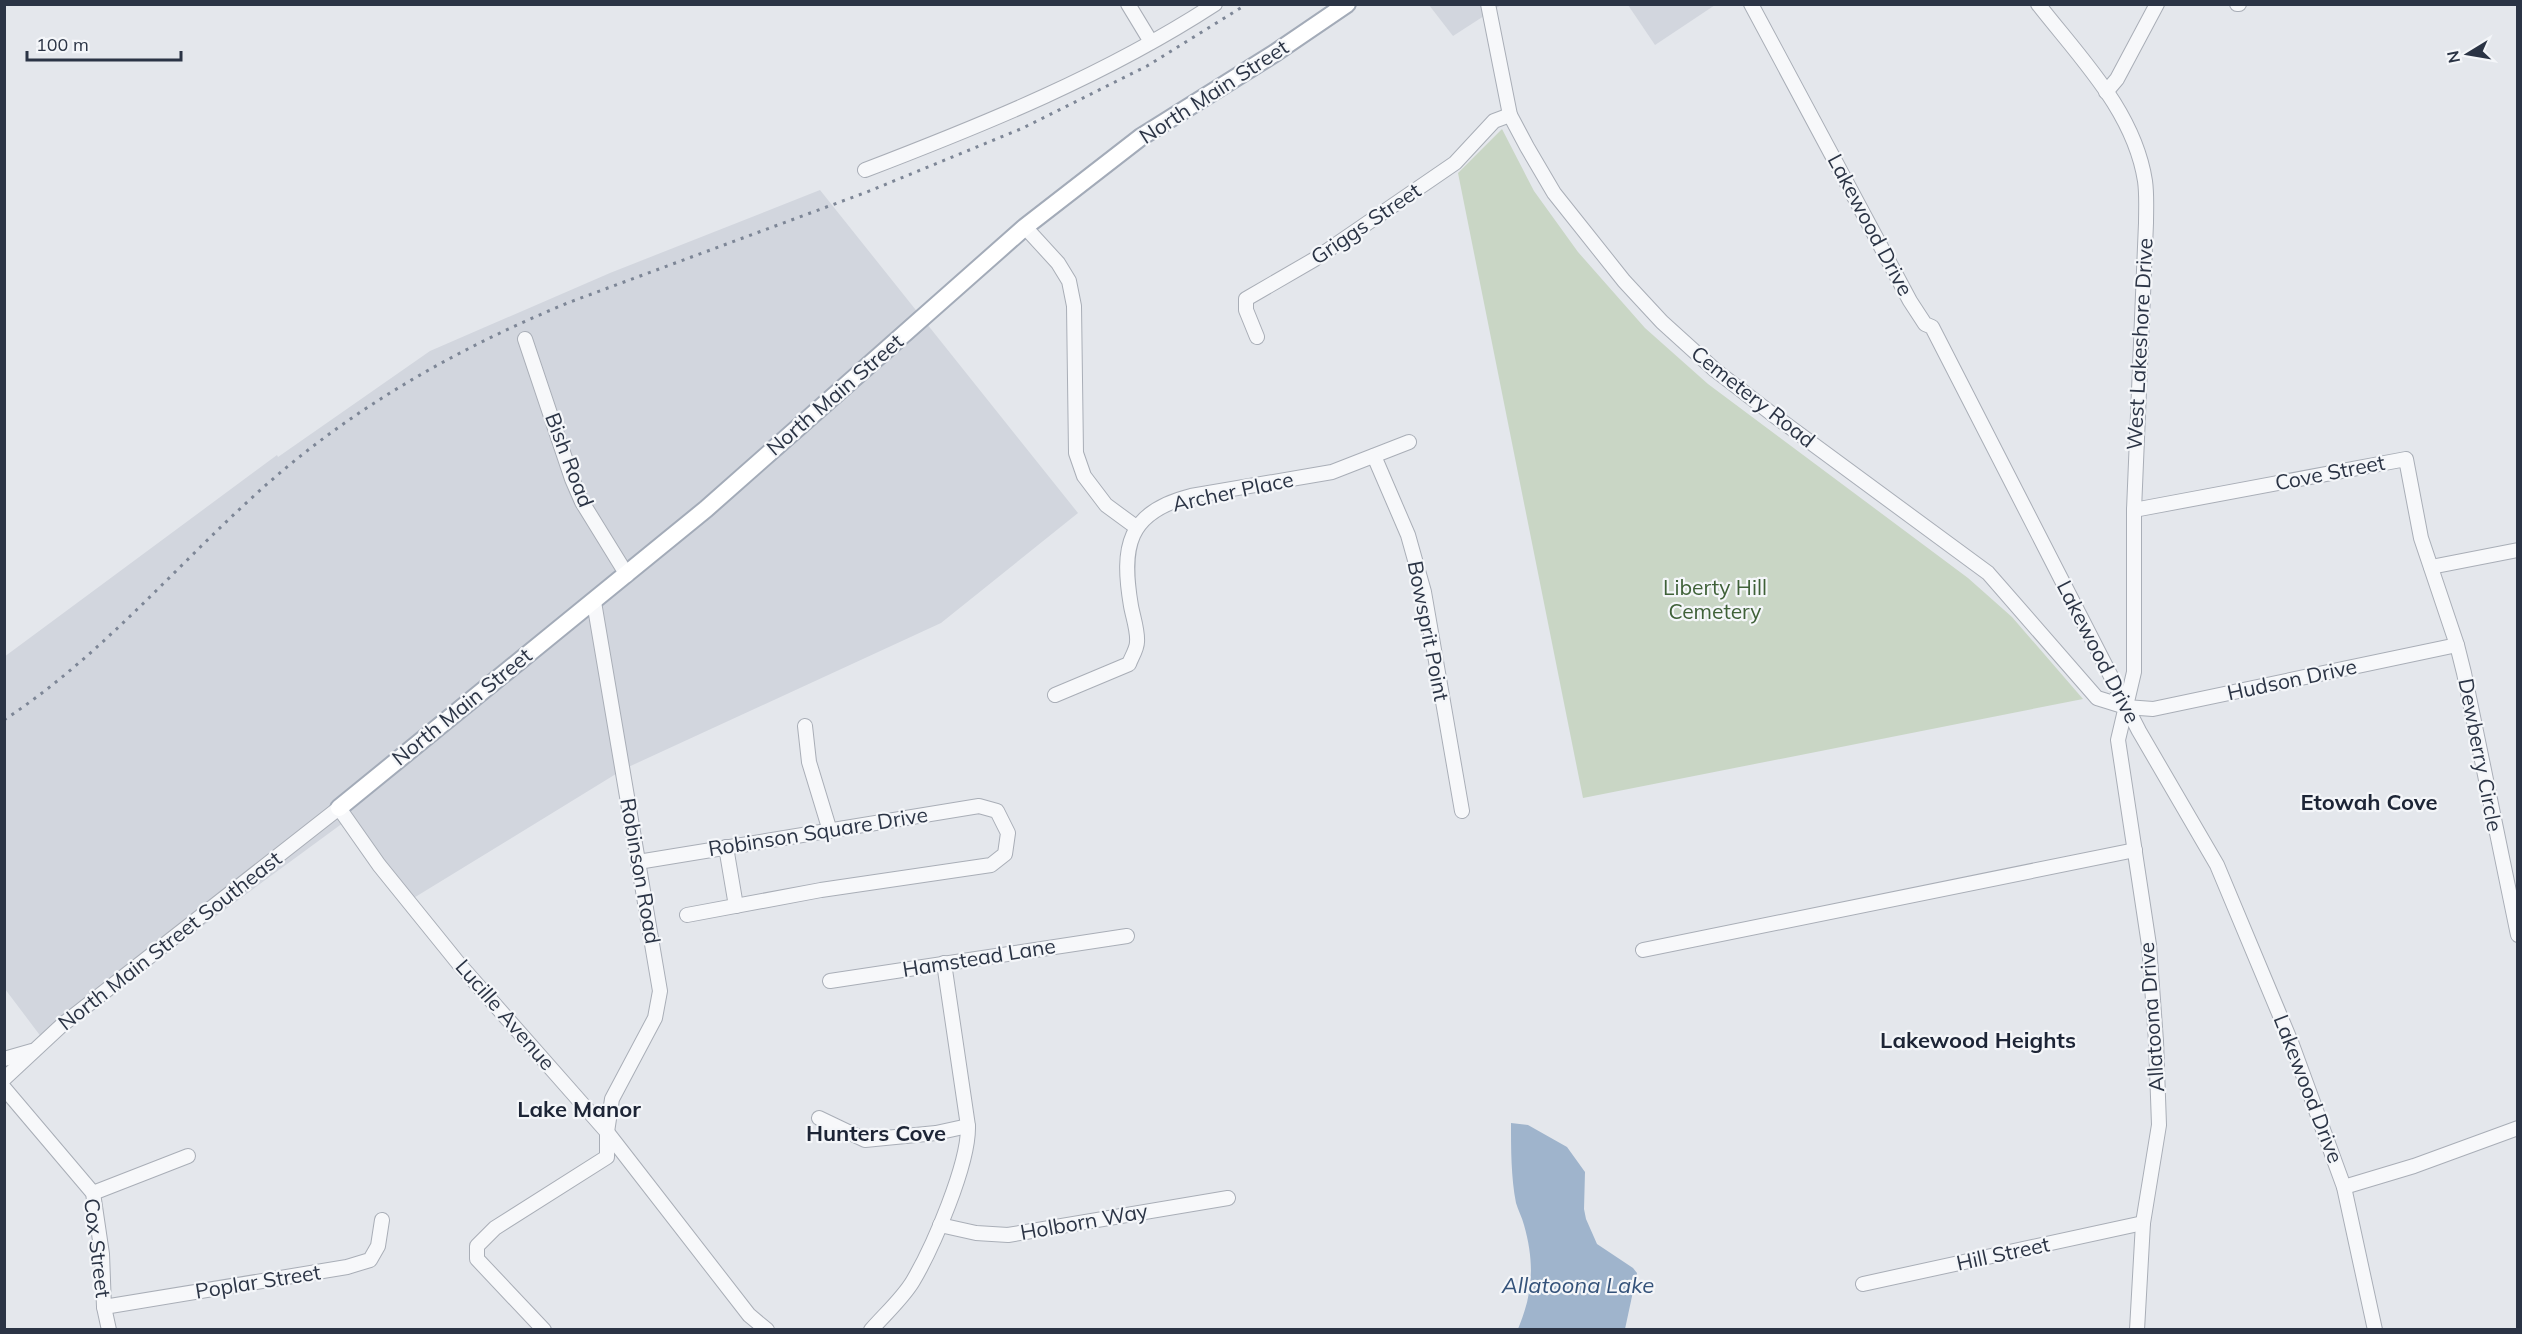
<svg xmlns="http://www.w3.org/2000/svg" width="2522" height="1334" font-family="Mulish,sans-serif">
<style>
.built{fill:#d2d6de}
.green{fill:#c9d6c5}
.water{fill:#9fb4cc}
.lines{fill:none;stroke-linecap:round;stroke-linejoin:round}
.minor-casing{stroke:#a9aeb7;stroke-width:16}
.major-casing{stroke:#a3abb8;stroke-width:20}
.minor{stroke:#f7f8fa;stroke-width:14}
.major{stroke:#fff;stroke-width:16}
.rail{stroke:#7d8696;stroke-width:3;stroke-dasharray:3 6;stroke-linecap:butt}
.labels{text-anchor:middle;stroke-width:4.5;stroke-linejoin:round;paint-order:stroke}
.street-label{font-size:21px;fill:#2b3445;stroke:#f4f6f9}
.park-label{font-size:21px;fill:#3f6138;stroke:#f4f6f9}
.neighbourhood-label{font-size:22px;font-weight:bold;fill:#1d2536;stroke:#f4f6f9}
.water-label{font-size:22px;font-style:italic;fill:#34527a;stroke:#f4f6f9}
</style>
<rect width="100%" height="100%" fill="#e4e7ec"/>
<!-- built -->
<g class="built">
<path d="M1429 5H1501L1453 36Z"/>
<path d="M1628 5H1715L1655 45Z"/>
<path d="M820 190 1078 513 941 623 624 769 412 899 347 820 45 1042 5 989 4 657 277 455 278 457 430 351 610 273Z"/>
</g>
<!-- green -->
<path class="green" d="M1502 129 1534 191 1578 252 1645 328 1708 384 1968 578 2012 617 2083 699 1583 798 1458 173Z"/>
<!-- water -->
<path class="water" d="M1511 1123 1528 1125 1567 1147 1585 1172 1584 1209 1586 1219 1597 1244 1633 1268 1637 1273 1625 1329H1518C1533 1293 1535 1264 1524 1225 1522 1217 1518 1210 1516 1203 1511 1177 1511 1149 1511 1123Z"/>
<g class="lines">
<defs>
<g id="minor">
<path d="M1128 4 1151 42"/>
<path d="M1488 4 1510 115 1527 147 1554 193 1624 281 1662 322 1715 370 1772 414 1988 573 2097 698 2126 707 2153 709 2457 645"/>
<path d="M1751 4 1910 301 1925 324 1932 327 2139 731 2217 865 2291 1042 2344 1187 2375 1330"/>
<path d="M2038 4C2080 58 2134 111 2145 181 2147 195 2146 209 2146 223L2134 510V672L2118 740 2149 945 2156 1041 2159 1125 2143 1223 2137 1330"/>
<path d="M2237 4H2239"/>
<path d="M2106 92 2117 79 2157 4"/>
<path d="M865 170C985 124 1106 75 1215 4"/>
<path d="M1025 227 1058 263 1069 281 1074 306 1076 453 1084 476 1106 505 1136 527"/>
<path d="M1257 337 1246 310V299L1315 259 1455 163 1494 121 1510 115"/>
<path d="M525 339 572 479 582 502 627 575"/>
<path d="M1374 456 1408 535 1424 592 1462 811"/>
<path d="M2134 510 2406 459 2421 538 2457 645 2464 673 2518 935"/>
<path d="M2431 567 2518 550"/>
<path d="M1055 695 1129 664C1131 658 1137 649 1137 642 1138 631 1133 617 1131 606 1121 547 1127 512 1191 496L1332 472 1409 442"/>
<path d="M805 726 809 762 830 831"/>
<path d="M726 847 736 906"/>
<path d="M638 862 979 806 997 811 1008 833 1005 854 991 865 821 890 687 915"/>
<path d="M1643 950 2135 850"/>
<path d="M830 981 1127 936"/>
<path d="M4 1059 32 1051"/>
<path d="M4 1079 62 1025 339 808 379 865 459 964 607 1132 749 1315 767 1330"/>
<path d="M4 1088 93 1193 102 1254 104 1307 109 1330"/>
<path d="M819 1118 865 1140 936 1133 968 1126"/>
<path d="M2344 1187 2414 1166 2518 1128"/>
<path d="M93 1193 188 1156"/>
<path d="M940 1225 976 1233 1008 1235 1228 1198"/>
<path d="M1863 1284 2143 1223"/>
<path d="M104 1307 347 1267 370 1260 378 1246 382 1220"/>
<path d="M544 1330 477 1259V1246L495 1228 607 1157V1132L612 1099 655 1018 660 991 594 602"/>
<path d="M871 1330C885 1314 903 1298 913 1281 933 1247 969 1164 968 1126L944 963"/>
</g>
<path id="major" d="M339 808 706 509 1025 227 1141 137 1275 53 1347 4"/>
</defs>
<!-- minor casing -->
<use href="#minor" class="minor-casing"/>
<!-- major casing -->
<use href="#major" class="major-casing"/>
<!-- minor -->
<use href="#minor" class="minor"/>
<!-- major -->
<use href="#major" class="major"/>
<!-- rail -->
<path class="rail" d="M4 720C106 653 183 557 274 478 362 402 463 346 570 302L867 192 1023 128 1147 66 1247 4"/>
</g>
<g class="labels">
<!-- street labels -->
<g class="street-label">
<text transform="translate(1214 92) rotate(-33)" y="7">North Main Street</text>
<text transform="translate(1366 224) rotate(-34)" y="7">Griggs Street</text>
<text transform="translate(1870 225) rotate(62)" y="7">Lakewood Drive</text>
<text transform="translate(2140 344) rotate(-87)" y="7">West Lakeshore Drive</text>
<text transform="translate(835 395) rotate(-41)" y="7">North Main Street</text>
<text transform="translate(1753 397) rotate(38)" y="7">Cemetery Road</text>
<text transform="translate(569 460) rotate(69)" y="7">Bish Road</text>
<text transform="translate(2330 473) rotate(-11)" y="7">Cove Street</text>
<text transform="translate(1233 492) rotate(-12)" y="7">Archer Place</text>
<text transform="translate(1428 631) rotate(79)" y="7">Bowsprit Point</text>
<text transform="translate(2098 652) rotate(63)" y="7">Lakewood Drive</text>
<text transform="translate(2292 680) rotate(-12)" y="7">Hudson Drive</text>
<text transform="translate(462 707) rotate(-39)" y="7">North Main Street</text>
<text transform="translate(2480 755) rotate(79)" y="7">Dewberry Circle</text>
<text transform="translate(818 832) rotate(-9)" y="7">Robinson Square Drive</text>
<text transform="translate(640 871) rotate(80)" y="7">Robinson Road</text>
<text transform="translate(170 941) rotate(-38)" y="7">North Main Street Southeast</text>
<text transform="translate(979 958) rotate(-9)" y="7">Hamstead Lane</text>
<text transform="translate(505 1015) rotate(49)" y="7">Lucille Avenue</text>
<text transform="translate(2152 1017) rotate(-94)" y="7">Allatoona Drive</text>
<text transform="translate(2308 1089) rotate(69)" y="7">Lakewood Drive</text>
<text transform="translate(1084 1222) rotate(-10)" y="7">Holborn Way</text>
<text transform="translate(97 1248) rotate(83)" y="7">Cox Street</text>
<text transform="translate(2003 1254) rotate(-12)" y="7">Hill Street</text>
<text transform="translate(258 1282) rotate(-9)" y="7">Poplar Street</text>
</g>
<!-- park labels -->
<g class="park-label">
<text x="1715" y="595">Liberty Hill<tspan x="1715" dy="24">Cemetery</tspan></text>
</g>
<!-- neighbourhood labels -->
<g class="neighbourhood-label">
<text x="2369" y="810">Etowah Cove</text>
<text x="1978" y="1048">Lakewood Heights</text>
<text x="579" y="1117">Lake Manor</text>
<text x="876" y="1141">Hunters Cove</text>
</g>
<!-- water labels -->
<g class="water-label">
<text x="1578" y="1293">Allatoona Lake</text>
</g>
</g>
<!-- border -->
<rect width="2522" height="1334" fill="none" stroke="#2b3445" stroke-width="12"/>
<!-- north arrow -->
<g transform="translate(2468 54) rotate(259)" stroke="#f4f6f9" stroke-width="4.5" paint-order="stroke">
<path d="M0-4.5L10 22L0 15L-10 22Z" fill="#2b3445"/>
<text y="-9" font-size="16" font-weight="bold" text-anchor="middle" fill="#2b3445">N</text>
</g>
<!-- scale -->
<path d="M27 51v9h154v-9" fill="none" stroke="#2b3445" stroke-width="3"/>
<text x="36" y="51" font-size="18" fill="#2b3445" stroke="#f4f6f9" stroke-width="4.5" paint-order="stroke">100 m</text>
</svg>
